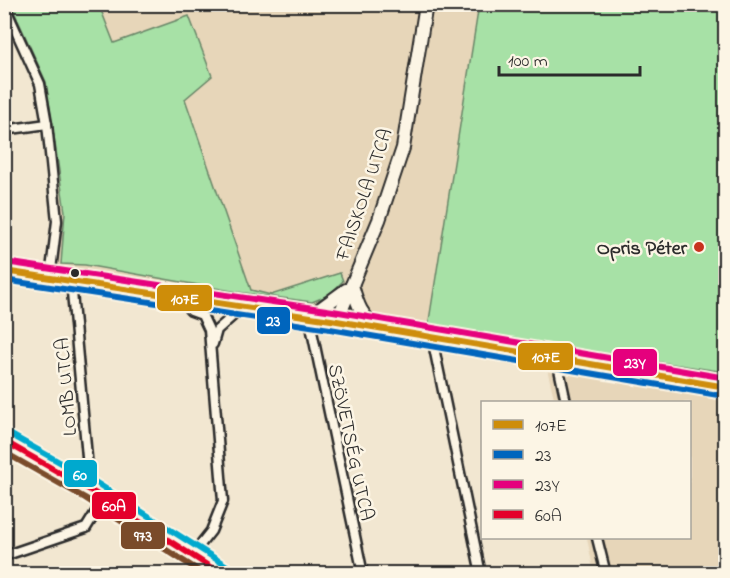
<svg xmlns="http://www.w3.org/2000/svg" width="730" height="578" font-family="'Indie Flower',sans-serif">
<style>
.built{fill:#e7d6b9}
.green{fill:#a7e1a6;stroke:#698668;stroke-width:1.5}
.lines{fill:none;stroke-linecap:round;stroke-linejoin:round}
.street-casing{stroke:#2b2b2b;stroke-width:13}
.secondary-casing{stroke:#2b2b2b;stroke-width:16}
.primary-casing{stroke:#2b2b2b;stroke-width:18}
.street{stroke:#fcf5e5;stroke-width:8}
.secondary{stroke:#fcf5e5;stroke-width:12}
.primary{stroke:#fcf5e5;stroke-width:14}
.bus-1-casing{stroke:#fcf5e5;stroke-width:10}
.bus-2-casing{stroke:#fcf5e5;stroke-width:10}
.bus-3-casing{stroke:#fcf5e5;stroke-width:10}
.bus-4-casing{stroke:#fcf5e5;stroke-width:10}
.bus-5-casing{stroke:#fcf5e5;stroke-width:10}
.bus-6-casing{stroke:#fcf5e5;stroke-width:10}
.bus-1{stroke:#ce8d09;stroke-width:6}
.bus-2{stroke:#0065bd;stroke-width:6}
.bus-3{stroke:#e5007d;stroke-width:6}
.bus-4{stroke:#e4002b;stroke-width:6}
.bus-5{stroke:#7a4b2a;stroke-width:6}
.bus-6{stroke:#00a9ce;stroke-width:6}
.poi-dot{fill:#c8321e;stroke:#fcf5e5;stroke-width:2}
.bus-dot{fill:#2b2b2b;stroke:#fcf5e5;stroke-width:2}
.labels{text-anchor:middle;stroke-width:5;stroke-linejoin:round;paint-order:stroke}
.street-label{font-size:20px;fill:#2b2b2b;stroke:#fcf5e5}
.poi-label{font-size:20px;font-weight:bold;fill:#2b2b2b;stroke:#fcf5e5;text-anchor:end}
.line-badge{stroke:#fcf5e5;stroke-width:2}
.badge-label{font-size:16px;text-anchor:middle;font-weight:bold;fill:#fff}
</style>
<rect width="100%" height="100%" fill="#f2e7d1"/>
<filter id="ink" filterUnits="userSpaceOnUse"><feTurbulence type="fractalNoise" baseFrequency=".0167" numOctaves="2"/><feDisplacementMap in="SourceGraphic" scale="12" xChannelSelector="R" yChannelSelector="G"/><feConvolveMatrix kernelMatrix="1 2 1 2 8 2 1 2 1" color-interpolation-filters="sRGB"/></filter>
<g filter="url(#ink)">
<!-- built -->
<g class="built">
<path d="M5 5H479L428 327 53 266 58 221 40 83Z"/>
<path d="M541 344 725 372V573H594L587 538H690V402H555Z"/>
</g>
<!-- green -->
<g class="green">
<path d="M11 5H99L114 43 189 16 212 76 185 99 251 290 271 295 340 273 343 281 329 295 312 302 238 292 85 265 61 264 65 212 46 82Z"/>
<path d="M479 5H725V372L428 327Z"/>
</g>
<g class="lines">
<defs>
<g id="street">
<path d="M4 5 40 84 47 124 57 221 50 278"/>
<path d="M4 130 47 124"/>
<path d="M71 281 90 490"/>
<path d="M179 298 191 311 202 315 209 330 223 501 211 531 192 555"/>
<path d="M309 317 363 574"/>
<path d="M432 338 481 574"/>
<path d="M213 344 217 330 243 307"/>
<path d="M557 360 566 402"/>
<path d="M597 538 606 574"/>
<path d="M4 556 86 528 104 499"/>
</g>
<g id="secondary">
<path d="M352 285C357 303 361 318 379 327"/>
<path d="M309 317 346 290"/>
<path d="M337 321 379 220 403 148 426 4"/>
<path d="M4 441 90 490 222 574"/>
</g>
<path id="primary" d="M4 271 331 320 726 387"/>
</defs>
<!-- street casing -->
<use href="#street" class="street-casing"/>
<!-- secondary casing -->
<use href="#secondary" class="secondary-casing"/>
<!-- primary casing -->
<use href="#primary" class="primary-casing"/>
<!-- street -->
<use href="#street" class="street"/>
<!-- secondary -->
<use href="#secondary" class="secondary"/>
<!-- primary -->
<use href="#primary" class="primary"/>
<defs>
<path id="bus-1" d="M4 271 331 320 726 387"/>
<path id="bus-2" d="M4 280 330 329 724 396"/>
<path id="bus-3" d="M5 262 333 311 726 378"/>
<path id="bus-4" d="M4 441 90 490 221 574"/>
<path id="bus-5" d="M4 452 85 498 204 574"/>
<path id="bus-6" d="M8 433 95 482 227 566"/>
</defs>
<!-- bus-1 casing -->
<use href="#bus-1" class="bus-1-casing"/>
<!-- bus-2 casing -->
<use href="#bus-2" class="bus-2-casing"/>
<!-- bus-3 casing -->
<use href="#bus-3" class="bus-3-casing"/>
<!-- bus-4 casing -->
<use href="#bus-4" class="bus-4-casing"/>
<!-- bus-5 casing -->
<use href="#bus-5" class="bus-5-casing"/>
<!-- bus-6 casing -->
<use href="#bus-6" class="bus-6-casing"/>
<!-- bus-1 -->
<use href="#bus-1" class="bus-1"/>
<!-- bus-2 -->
<use href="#bus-2" class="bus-2"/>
<!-- bus-3 -->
<use href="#bus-3" class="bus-3"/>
<!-- bus-4 -->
<use href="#bus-4" class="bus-4"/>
<!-- bus-5 -->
<use href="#bus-5" class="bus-5"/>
<!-- bus-6 -->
<use href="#bus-6" class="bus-6"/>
</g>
</g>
<!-- markers -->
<circle class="poi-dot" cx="699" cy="247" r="6"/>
<circle class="bus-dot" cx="75" cy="273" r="5"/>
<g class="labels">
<!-- street labels -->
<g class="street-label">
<text transform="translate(363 194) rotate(-71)" y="7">FAISKOLA UTCA</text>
<text transform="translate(65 387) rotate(-95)" y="7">LOMB UTCA</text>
<text transform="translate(352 442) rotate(78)" y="7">SZÖVETSÉG UTCA</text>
</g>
<!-- poi labels -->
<g class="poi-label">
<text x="687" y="254">Opris Péter</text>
</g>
</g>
<g class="line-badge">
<rect x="156" y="284" width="57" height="28" rx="6" fill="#ce8d09"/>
<rect x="256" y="306" width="35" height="29" rx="6" fill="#0065bd"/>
<rect x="517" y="342" width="57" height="29" rx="6" fill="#ce8d09"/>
<rect x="612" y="348" width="46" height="29" rx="6" fill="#e5007d"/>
<rect x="63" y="459" width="35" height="29" rx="6" fill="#00a9ce"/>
<rect x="91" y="491" width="46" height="29" rx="6" fill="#e4002b"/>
<rect x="120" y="521" width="46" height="29" rx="6" fill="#7a4b2a"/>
</g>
<g class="badge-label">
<text x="185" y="304">107E</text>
<text x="273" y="326">23</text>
<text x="546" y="362">107E</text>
<text x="635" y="368">23Y</text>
<text x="80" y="480">60</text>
<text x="114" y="511">60A</text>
<text x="143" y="541">973</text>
</g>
<!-- margin -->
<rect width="730" height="578" fill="none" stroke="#fcf5e5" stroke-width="24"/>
<rect x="12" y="12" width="706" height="554" fill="none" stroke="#2b2b2b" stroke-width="2" filter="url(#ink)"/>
<!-- legend -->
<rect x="481" y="401" width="210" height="138" fill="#fcf5e5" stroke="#a8a49b" stroke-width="1.5"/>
<rect x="493" y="420" width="30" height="9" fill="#ce8d09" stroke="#a8a49b" stroke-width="1.5"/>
<text x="535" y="431" font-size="18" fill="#2b2b2b">107E</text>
<rect x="493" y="450" width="30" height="9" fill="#0065bd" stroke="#a8a49b" stroke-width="1.5"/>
<text x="535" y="461" font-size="18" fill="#2b2b2b">23</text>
<rect x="493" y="480" width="30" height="9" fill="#e5007d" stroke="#a8a49b" stroke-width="1.5"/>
<text x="535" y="491" font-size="18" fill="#2b2b2b">23Y</text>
<rect x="493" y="510" width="30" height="9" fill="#e4002b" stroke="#a8a49b" stroke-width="1.5"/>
<text x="535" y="521" font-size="18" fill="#2b2b2b">60A</text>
<!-- scale -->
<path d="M499 66v9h141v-9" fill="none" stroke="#2b2b2b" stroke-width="3"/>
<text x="508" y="66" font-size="18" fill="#2b2b2b" stroke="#fcf5e5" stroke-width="4.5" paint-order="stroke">100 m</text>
</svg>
